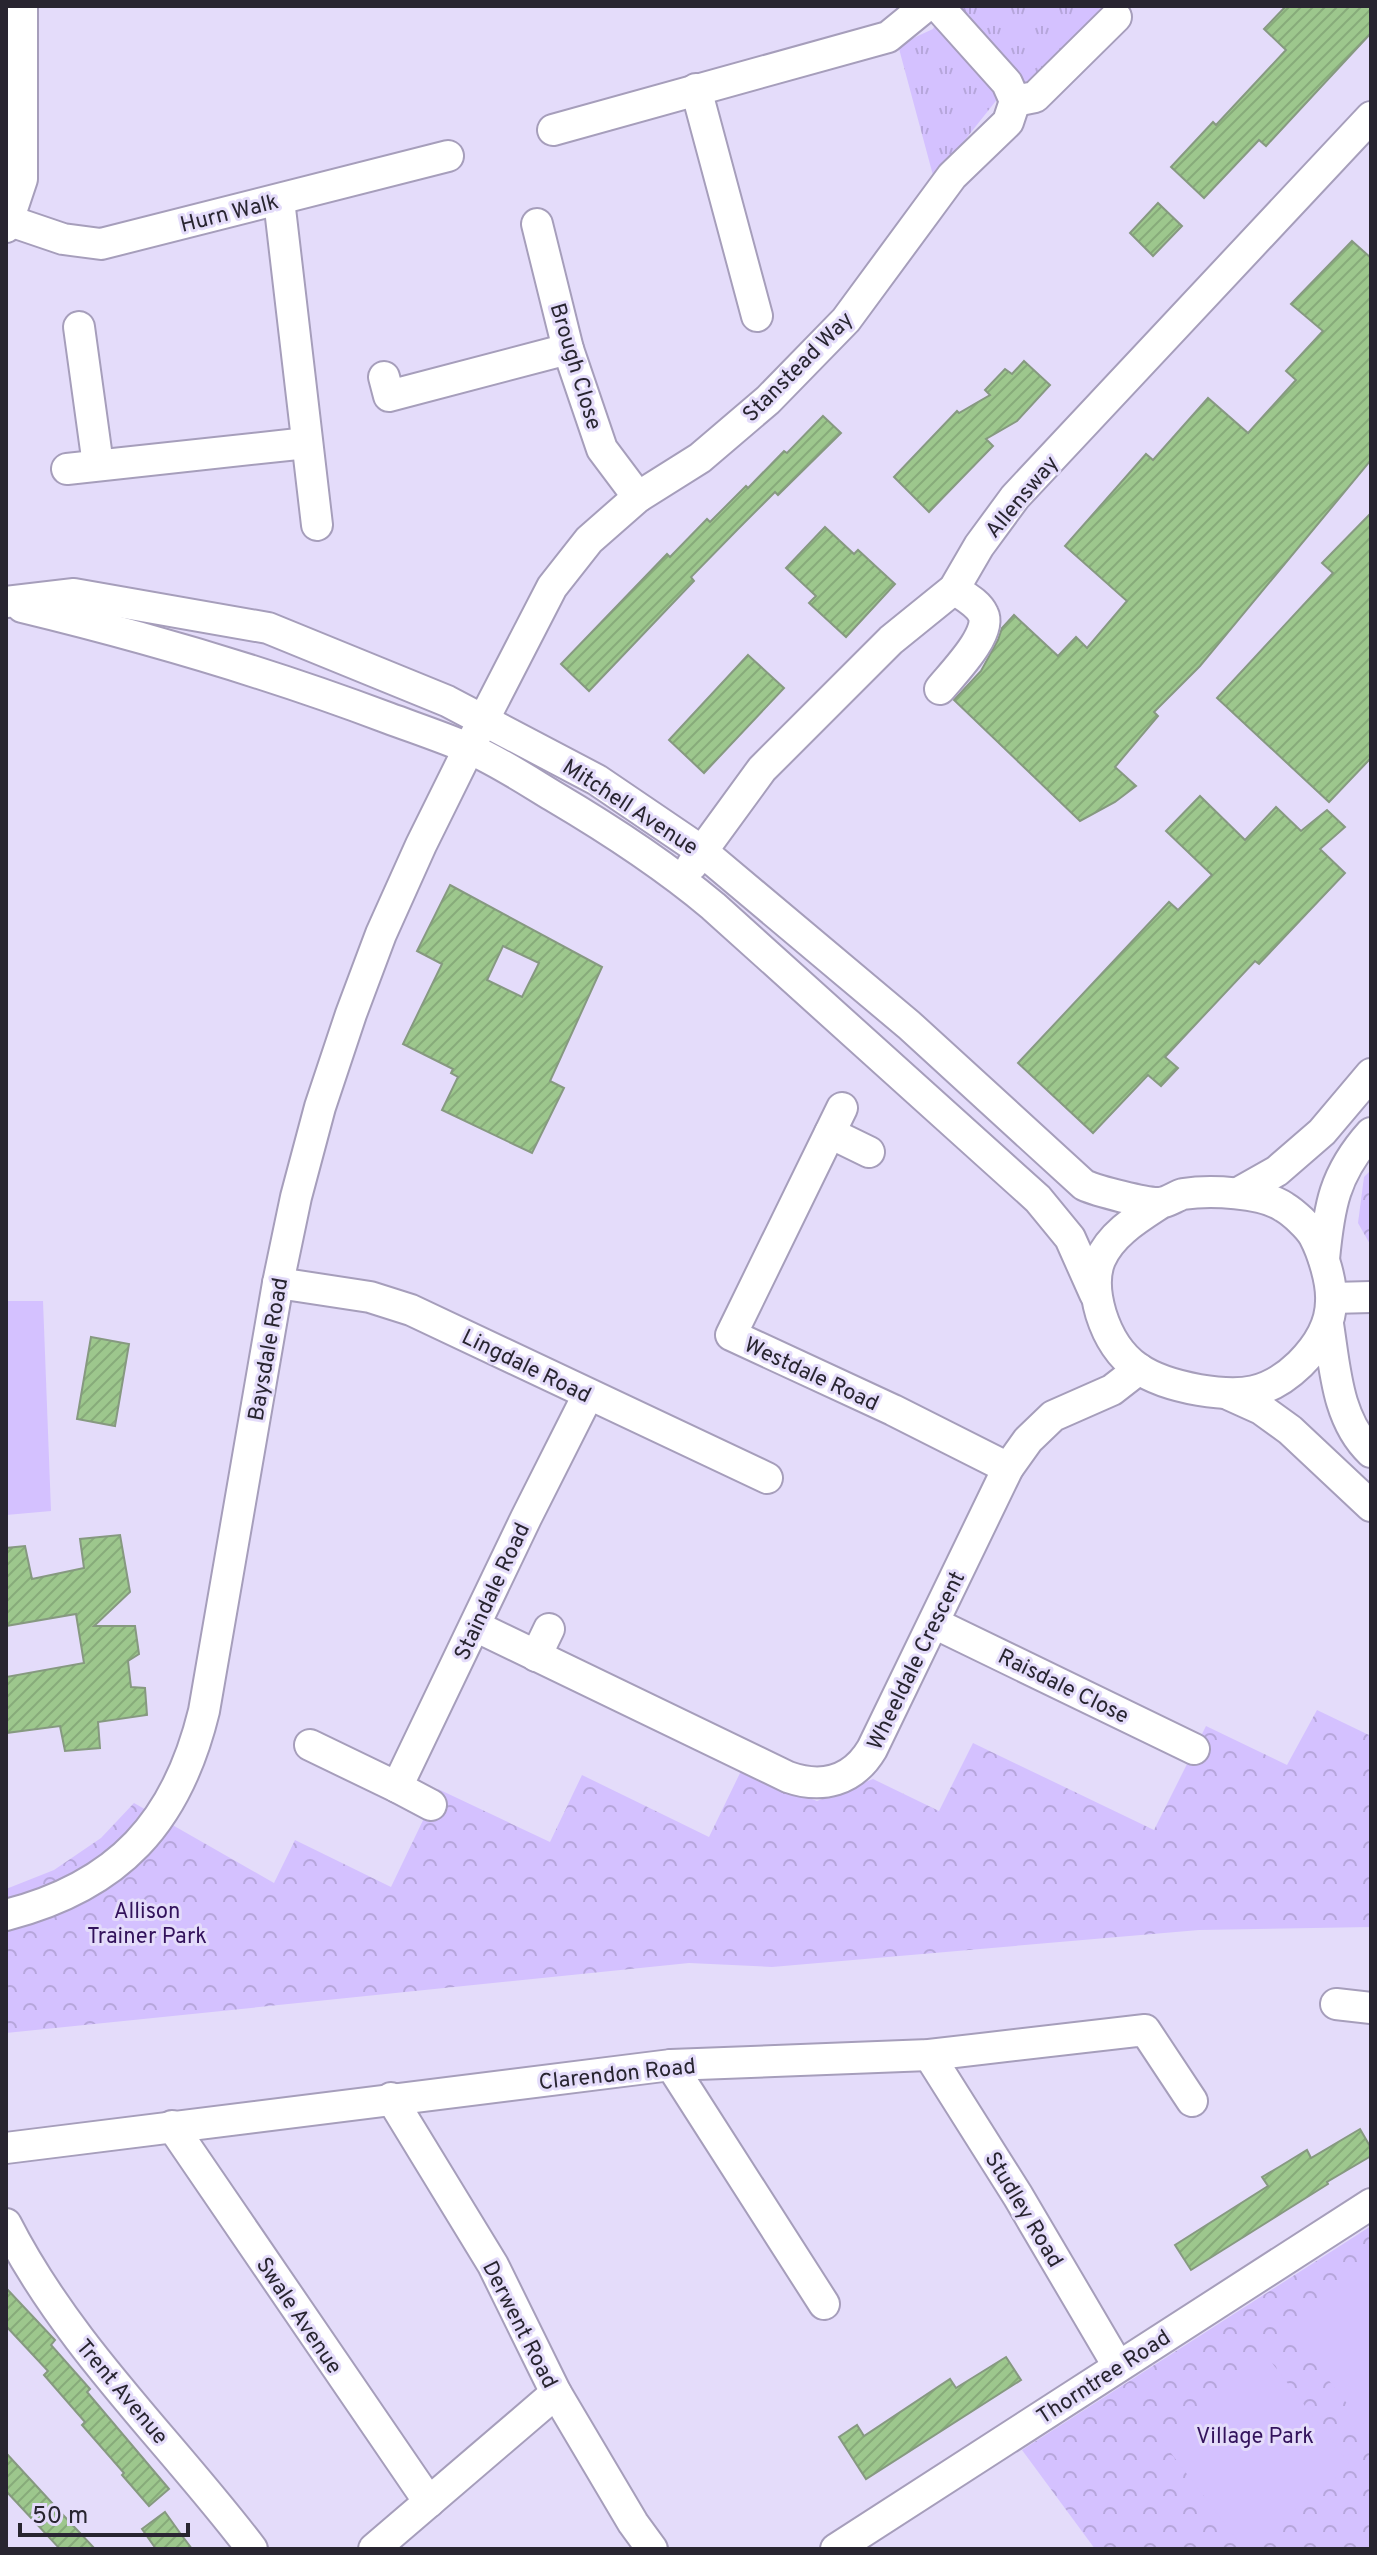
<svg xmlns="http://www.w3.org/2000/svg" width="1377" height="2555" font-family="Overpass,sans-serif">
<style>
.grass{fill:url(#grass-tufts)}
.park{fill:url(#park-crowns)}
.pitch{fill:#d4c1ff}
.building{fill:url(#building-hatch);stroke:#869980;stroke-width:2;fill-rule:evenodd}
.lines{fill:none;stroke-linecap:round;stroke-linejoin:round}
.minor-casing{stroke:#a69ebb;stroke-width:34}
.minor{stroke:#fff;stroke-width:30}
.labels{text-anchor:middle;stroke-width:6;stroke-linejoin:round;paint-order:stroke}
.street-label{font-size:22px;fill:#282530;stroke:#e4dcfa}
.park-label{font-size:22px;fill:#33135c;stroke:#e4dcfa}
</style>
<defs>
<pattern id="grass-tufts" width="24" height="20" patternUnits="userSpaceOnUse" patternTransform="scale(2)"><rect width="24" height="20" fill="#d4c1ff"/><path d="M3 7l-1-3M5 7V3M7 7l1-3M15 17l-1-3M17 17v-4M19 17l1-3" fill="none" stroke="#b6a6db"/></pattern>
<pattern id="park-crowns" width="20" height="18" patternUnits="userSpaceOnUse" patternTransform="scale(2)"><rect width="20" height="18" fill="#d4c1ff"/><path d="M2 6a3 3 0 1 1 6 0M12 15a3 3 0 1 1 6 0" fill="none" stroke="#b6a6db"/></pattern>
<pattern id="building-hatch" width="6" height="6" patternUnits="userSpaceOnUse" patternTransform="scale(2)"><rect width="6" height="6" fill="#9dc78d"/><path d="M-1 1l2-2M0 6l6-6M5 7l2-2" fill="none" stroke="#87ab7a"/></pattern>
</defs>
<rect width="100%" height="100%" fill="#e4dcfa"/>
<!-- grass -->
<path class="grass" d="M944 6H1108L1041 73 999 97 934 179 898 45 933 29Z"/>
<!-- park -->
<g class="park">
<path d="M1371 1170V1246L1358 1223 1364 1177Z"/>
<path d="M1317 1710 1371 1736V1927L1199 1930 772 1967 689 1963 6 2033V1889L54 1870 101 1838 134 1803 274 1883 295 1840 391 1887 438 1789 550 1842 582 1775 709 1837 741 1771 817 1801 873 1779 939 1811 973 1743 1154 1830 1206 1726 1287 1765Z"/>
<path d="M1371 2226V2549H1095L1022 2450Z"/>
</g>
<!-- pitch -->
<g class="pitch">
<path d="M43 1301 51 1511 6 1515V1301Z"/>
<path d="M1371 2264V2434L1289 2330Z"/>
<path d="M1269 2359 1351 2466 1244 2549 1161 2440Z"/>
</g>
<!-- building -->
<g class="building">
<path d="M1286 6H1371V33L1266 146 1259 140 1204 198 1171 167 1213 122 1216 125 1286 50 1264 29Z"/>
<path d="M1158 203 1182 226 1153 256 1130 233Z"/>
<path d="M1352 241 1371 258V460L1200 666 1154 712 1158 716 1115 767 1136 786 1115 802 1080 821 954 700 981 671 998 640 1002 628 1014 615 1058 656 1076 637 1087 648 1127 601 1065 546 1146 454 1153 460 1208 398 1248 433 1296 380 1286 371 1323 331 1291 304Z"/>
<path d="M1024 361 1050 385 1017 421 986 439 993 446 929 512 894 477 957 411 959 413 990 395 985 390 1005 369 1012 374Z"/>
<path d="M823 416 841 433 778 495 775 492 738 529 691 577 694 581 589 691 561 664 667 554 670 557 707 519 710 522 746 486 748 488 784 451 787 453Z"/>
<path d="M1371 513V758L1329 802 1217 698 1333 573 1322 563Z"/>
<path d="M825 527 854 554 858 550 895 584 846 637 809 603 816 596 786 568Z"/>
<path d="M748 655 784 688 704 773 669 740Z"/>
<path d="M1200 796 1245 840 1276 807 1301 831 1327 810 1345 827 1320 849 1345 873 1259 964 1255 961 1165 1057 1178 1068 1161 1086 1148 1075 1093 1133 1018 1063 1169 902 1178 910 1212 875 1166 831Z"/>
<path d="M450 885 602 967 550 1081 564 1088 532 1153 442 1110 458 1077 451 1073 453 1069 403 1044 442 964 417 951ZM503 946 539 963 522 997 487 980Z"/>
<path d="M91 1337 129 1344 115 1426 77 1419Z"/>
<path d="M120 1535 130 1592 94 1626H135L139 1654 128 1661 131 1687 145 1688 147 1715 98 1722 100 1748 65 1751 60 1726 6 1733V1677L84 1663 76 1614 6 1626V1548L25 1546 32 1579 84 1568 80 1539Z"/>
<path d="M1360 2129 1371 2148V2156L1327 2182 1328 2184 1191 2270 1175 2245 1268 2186 1262 2177 1279 2167 1307 2150 1311 2158Z"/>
<path d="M6 2288 55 2340 51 2345 90 2389 87 2392 169 2489 149 2506 122 2475 124 2473 82 2425 85 2422 44 2375 48 2371 6 2326Z"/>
<path d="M1006 2357 1021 2380 866 2479 839 2437 857 2425 864 2436 950 2379 956 2388Z"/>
<path d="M6 2453 64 2516 95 2549H60L6 2491Z"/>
<path d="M165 2512 180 2533 192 2549H156L142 2529Z"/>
</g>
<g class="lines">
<defs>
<g id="minor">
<path d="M938 6 1007 83 1015 101"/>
<path d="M696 89 757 316"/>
<path d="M1015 101 1035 97 1116 17"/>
<path d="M553 130 888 37 926 6"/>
<path d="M279 200 317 525"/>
<path d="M10 221 63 239 101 244 448 156"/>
<path d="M537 224 568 349 602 449 638 497"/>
<path d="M6 227 22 179V6"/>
<path d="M79 327 98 465"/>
<path d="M384 377 389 396 568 349"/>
<path d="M67 469 307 443"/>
<path d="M6 602 74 594 268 628 447 701 597 780 703 852 909 1025 1084 1185C1097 1191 1147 1204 1160 1203 1168 1202 1176 1196 1183 1194 1210 1190 1262 1192 1284 1207 1294 1213 1309 1227 1314 1236 1323 1253 1332 1282 1331 1301 1331 1325 1317 1347 1300 1364 1268 1395 1241 1397 1199 1390 1149 1381 1117 1365 1101 1314 1096 1297 1093 1277 1100 1260 1111 1234 1138 1218 1161 1203"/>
<path d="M22 607C146 637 269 673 388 718 415 728 442 737 468 748 498 761 525 779 553 796 609 829 663 864 713 906L1038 1199 1070 1238 1095 1294"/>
<path d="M940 689C952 674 993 633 983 614 978 603 964 596 954 589"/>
<path d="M692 865 762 769 891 640 954 589 979 546 1015 497 1371 117"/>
<path d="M842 1108 731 1335 893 1410 1008 1468"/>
<path d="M830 1133 869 1152"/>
<path d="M1238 1193 1277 1171 1322 1132 1371 1074"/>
<path d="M1324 1259C1329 1207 1334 1174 1371 1133"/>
<path d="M278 1283 370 1297 411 1310 767 1478"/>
<path d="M1332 1298 1371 1297"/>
<path d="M1328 1324C1335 1368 1337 1420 1371 1452"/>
<path d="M1230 1395 1261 1409 1290 1430 1371 1506"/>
<path d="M934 1623 1194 1749"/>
<path d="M475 1626 788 1777C822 1789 853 1781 872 1749L1008 1468 1028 1440 1053 1416 1112 1390 1139 1369"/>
<path d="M536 1656 549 1629"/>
<path d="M310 1745 397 1787 526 1518 588 1395"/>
<path d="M397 1787 431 1805"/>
<path d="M6 1915C119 1886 177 1822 204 1711L278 1283 296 1197 320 1107 351 1014 381 934 421 845 469 748 552 587 589 540 638 497 700 458 768 400 846 320 952 176 1008 122 1015 101"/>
<path d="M1336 2004 1371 2008"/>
<path d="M929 2055 1018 2196 1118 2366"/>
<path d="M671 2065 824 2304"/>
<path d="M391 2098 493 2265 556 2393 633 2523 652 2549"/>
<path d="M172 2126 429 2502"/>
<path d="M6 2148 671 2065 929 2055 1145 2030 1192 2101"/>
<path d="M6 2224C68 2346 170 2441 252 2549"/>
<path d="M374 2549 556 2393"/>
<path d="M836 2549 1371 2204"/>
</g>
</defs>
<!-- minor casing -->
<use href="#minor" class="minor-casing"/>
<!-- minor -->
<use href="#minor" class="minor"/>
</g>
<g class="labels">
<!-- street labels -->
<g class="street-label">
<text transform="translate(229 212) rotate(-14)" y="8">Hurn Walk</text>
<text transform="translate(577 366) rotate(73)" y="8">Brough Close</text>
<text transform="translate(797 366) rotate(-45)" y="8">Stanstead Way</text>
<text transform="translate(1021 496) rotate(-50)" y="8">Allensway</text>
<text transform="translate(631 806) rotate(33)" y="8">Mitchell Avenue</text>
<text transform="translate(267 1349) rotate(-80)" y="8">Baysdale Road</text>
<text transform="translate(527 1365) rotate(26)" y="8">Lingdale Road</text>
<text transform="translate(812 1373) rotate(25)" y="8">Westdale Road</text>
<text transform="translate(491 1591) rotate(-65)" y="8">Staindale Road</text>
<text transform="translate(915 1660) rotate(-64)" y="8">Wheeldale Crescent</text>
<text transform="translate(1064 1685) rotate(26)" y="8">Raisdale Close</text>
<text transform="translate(617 2073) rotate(-6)" y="8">Clarendon Road</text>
<text transform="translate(1025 2209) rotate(59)" y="8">Studley Road</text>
<text transform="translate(300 2315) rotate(56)" y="8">Swale Avenue</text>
<text transform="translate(521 2324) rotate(63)" y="8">Derwent Road</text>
<text transform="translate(1103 2376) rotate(-33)" y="8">Thorntree Road</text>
<text transform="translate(123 2391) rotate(50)" y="8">Trent Avenue</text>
</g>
<!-- park labels -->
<g class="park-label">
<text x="147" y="1918">Allison<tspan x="147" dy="25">Trainer Park</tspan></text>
<text x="1255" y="2443">Village Park</text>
</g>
</g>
<!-- border -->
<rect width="1377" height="2555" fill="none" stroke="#282530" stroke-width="16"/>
<!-- scale -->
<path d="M20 2523v12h168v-12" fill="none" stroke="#282530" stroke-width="4"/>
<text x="32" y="2523" font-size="24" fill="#282530" stroke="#e4dcfa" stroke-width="6" paint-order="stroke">50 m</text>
</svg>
